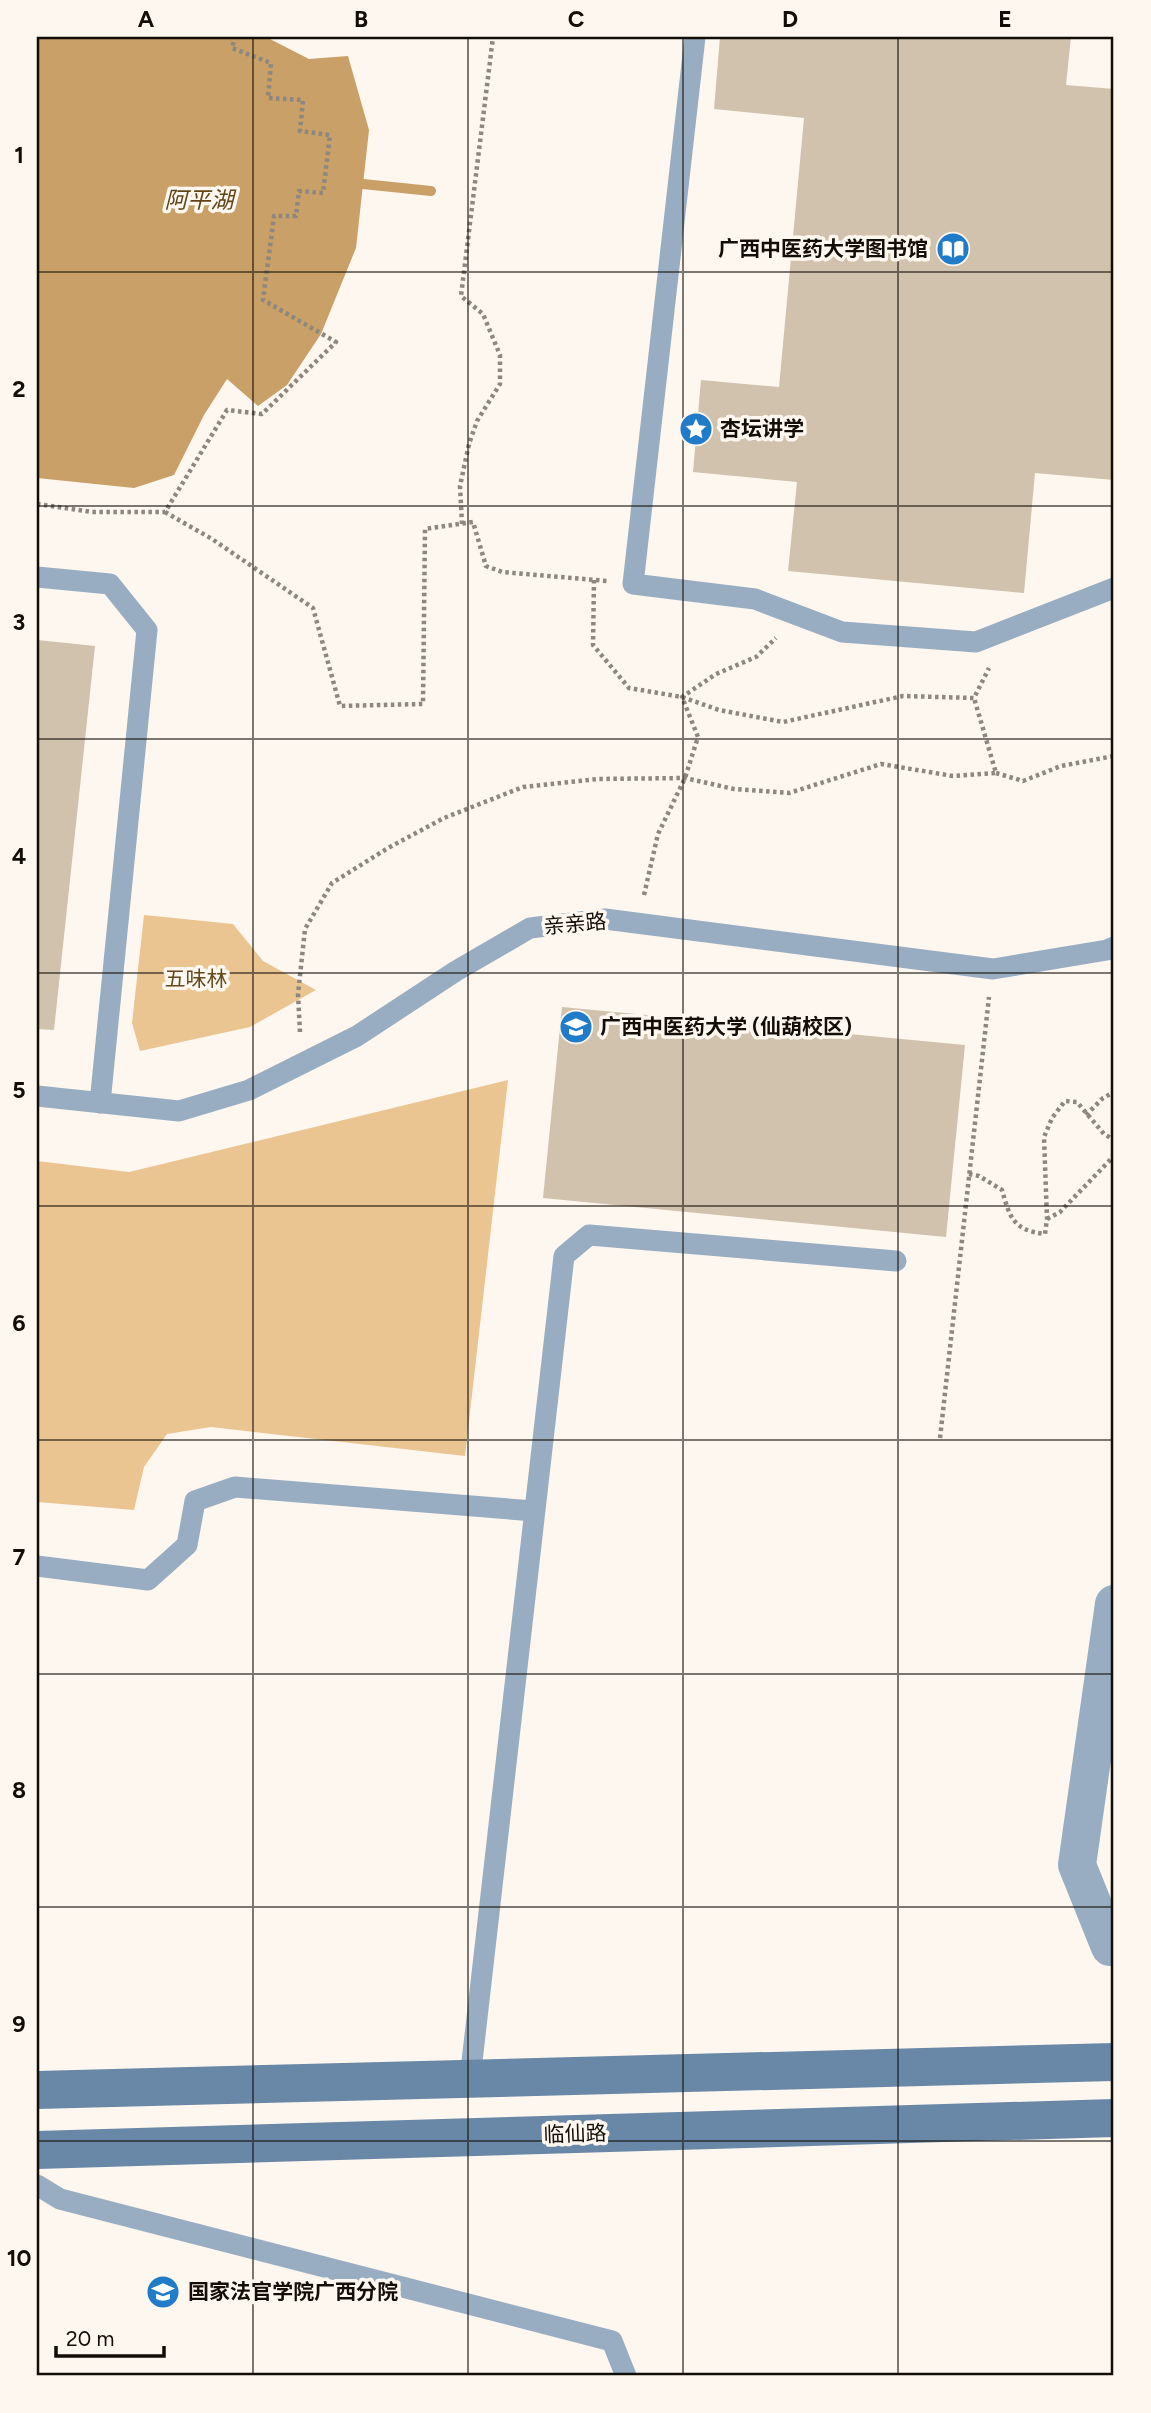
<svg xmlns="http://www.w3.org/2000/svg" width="1151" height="2413" font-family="Figtree,'Noto Sans SC',sans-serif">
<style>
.green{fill:#eac592}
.water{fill:#c8a068}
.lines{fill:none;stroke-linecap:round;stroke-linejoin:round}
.stream{stroke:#c8a068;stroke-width:10}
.building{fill:#d1c2ae}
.path{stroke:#8d8780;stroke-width:4.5;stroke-dasharray:3.5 3.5;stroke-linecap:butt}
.lane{stroke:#98adc2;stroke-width:21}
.street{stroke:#98adc2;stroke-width:38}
.secondary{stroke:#6988a7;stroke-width:38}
.grid{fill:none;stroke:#120d07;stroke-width:2;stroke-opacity:0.55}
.labels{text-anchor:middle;stroke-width:7;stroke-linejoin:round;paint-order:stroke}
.poi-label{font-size:21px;font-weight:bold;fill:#120d07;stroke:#fdf7ef;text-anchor:start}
.street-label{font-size:21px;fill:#120d07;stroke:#fdf7ef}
.park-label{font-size:21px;fill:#66491e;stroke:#fdf7ef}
.water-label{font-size:23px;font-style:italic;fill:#614519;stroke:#fdf7ef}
.neatline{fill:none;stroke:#120d07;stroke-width:2.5}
.grid-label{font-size:23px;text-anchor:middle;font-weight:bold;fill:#120d07}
</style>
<rect width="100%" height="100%" fill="#fdf7ef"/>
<!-- green -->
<g class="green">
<path d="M144 915 233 924 263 961 316 990 250 1027 140 1051 132 1023Z"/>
<path d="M508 1080 465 1456 211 1427 167 1434 144 1467 134 1510 37 1502V1161L129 1172Z"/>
</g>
<!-- water -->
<path class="water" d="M37 37H266L309 59 348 56 369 130 356 248 321 334 287 385 258 406 227 379 204 415 174 475 134 488 37 478Z"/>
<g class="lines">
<!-- stream -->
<path class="stream" d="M363 184 431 191"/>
</g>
<!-- building -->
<g class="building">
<path d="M720 37H1071L1066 85 1114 89V480L1035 473 1024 593 788 571 797 482 693 472 701 380 779 387 804 118 714 109Z"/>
<path d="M37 640 95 646 54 1030 37 1029Z"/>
<path d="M562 1007 965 1045 946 1237 543 1198Z"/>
</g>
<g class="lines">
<!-- path -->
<g class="path">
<path d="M37 504 92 512H165L227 410 262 414 336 342 263 300 274 216H296L299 191 323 193 330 135 300 131 303 100 268 98 271 63 232 48 235 37"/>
<path d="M165 512 212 539 313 608 340 706 423 704 425 529 473 522 486 566 502 572 607 581"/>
<path d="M462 524 460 486 469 444 477 421 500 384V355L483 314 461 296 493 37"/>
<path d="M594 580 593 645 629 688 682 697 719 710 783 722 903 696 974 698 989 668"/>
<path d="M996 773 1023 781 1061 766 1114 756"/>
<path d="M644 895 658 834 685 778 698 737 682 697 716 674 756 657 776 638"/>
<path d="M300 1032 298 994 305 929 332 883 388 848 444 818 523 787 598 779 685 778 734 789 789 793 881 764 953 776 996 773 974 698"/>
<path d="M1086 1115 1103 1098 1114 1092"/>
<path d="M969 1174 979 1176 1002 1190C1010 1218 1013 1230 1045 1234L1047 1219 1044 1137 1052 1118 1065 1101 1077 1102 1104 1134 1114 1140"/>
<path d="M1047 1219 1060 1212 1114 1156"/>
<path d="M940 1438 989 997"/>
</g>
<!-- lane -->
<g class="lane">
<path d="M695 37 633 584 755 599 842 632 976 642 1114 588"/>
<path d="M37 577 110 584 147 630 100 1103"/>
<path d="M37 1096 179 1111 249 1090 357 1036 456 971 530 928 605 919 993 969 1107 950 1114 947"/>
<path d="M37 1566 148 1580 187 1545 195 1501 235 1487 534 1511"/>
<path d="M470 2079 564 1256 589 1235 896 1261"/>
<path d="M37 2185 60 2199 612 2341 626 2376"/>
</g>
<!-- street -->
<path class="street" d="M1114 1604 1077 1865 1110 1947H1114"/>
<!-- secondary -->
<g class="secondary">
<path d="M37 2090 1114 2062"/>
<path d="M37 2150 1114 2118"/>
</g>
</g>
<!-- grid -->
<path class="grid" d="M253 37V2376M468 37V2376M683 37V2376M898 37V2376M37 272H1114M37 506H1114M37 739H1114M37 973H1114M37 1206H1114M37 1440H1114M37 1674H1114M37 1907H1114M37 2141H1114"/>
<!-- icons -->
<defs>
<symbol id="library-disc" viewBox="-11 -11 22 22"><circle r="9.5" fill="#207cc9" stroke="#fdf7ef"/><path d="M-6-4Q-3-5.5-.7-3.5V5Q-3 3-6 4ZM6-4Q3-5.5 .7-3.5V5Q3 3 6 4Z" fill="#fff"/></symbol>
<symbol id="sight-disc" viewBox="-11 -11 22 22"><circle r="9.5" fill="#207cc9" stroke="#fdf7ef"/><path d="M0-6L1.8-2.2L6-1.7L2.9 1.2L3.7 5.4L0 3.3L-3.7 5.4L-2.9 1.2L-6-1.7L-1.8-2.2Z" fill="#fff"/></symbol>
<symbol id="university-disc" viewBox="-11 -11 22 22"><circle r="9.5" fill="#207cc9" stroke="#fdf7ef"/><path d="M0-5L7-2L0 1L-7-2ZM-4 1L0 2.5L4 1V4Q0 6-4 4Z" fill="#fff"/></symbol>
</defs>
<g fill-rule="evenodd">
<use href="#library-disc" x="934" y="230" width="38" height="38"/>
<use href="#sight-disc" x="677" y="410" width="38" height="38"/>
<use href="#university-disc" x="557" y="1008" width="38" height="38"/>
<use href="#university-disc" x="144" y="2273" width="38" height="38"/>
</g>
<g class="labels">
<!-- poi labels -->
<g class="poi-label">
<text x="928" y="256" text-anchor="end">广西中医药大学图书馆</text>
<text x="720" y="436">杏坛讲学</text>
<text x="600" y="1034">广西中医药大学 (仙葫校区)</text>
<text x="188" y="2299">国家法官学院广西分院</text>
</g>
<!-- street labels -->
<g class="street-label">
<text transform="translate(575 924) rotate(-5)" y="7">亲亲路</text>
<text transform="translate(575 2134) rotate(-2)" y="7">临仙路</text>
</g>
<!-- park labels -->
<g class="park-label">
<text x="196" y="986">五味林</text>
</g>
<!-- water labels -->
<g class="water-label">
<text x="199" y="208">阿平湖</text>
</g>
</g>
<!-- border -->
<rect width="1151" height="2413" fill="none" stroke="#fdf7ef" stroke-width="77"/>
<!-- scale -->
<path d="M56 2346v10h108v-10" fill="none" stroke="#120d07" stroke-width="3.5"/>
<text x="66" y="2346" font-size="21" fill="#120d07" stroke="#fdf7ef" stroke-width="5" paint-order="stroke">20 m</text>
<rect x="38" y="38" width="1074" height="2336" class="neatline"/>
<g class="grid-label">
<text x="146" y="27">A</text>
<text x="361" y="27">B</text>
<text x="576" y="27">C</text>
<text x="790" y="27">D</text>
<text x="1005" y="27">E</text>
<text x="19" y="163">1</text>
<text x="19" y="397">2</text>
<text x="19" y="630">3</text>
<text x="19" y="864">4</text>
<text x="19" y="1098">5</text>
<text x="19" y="1331">6</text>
<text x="19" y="1565">7</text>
<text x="19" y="1798">8</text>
<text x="19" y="2032">9</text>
<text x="19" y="2266">10</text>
</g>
</svg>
